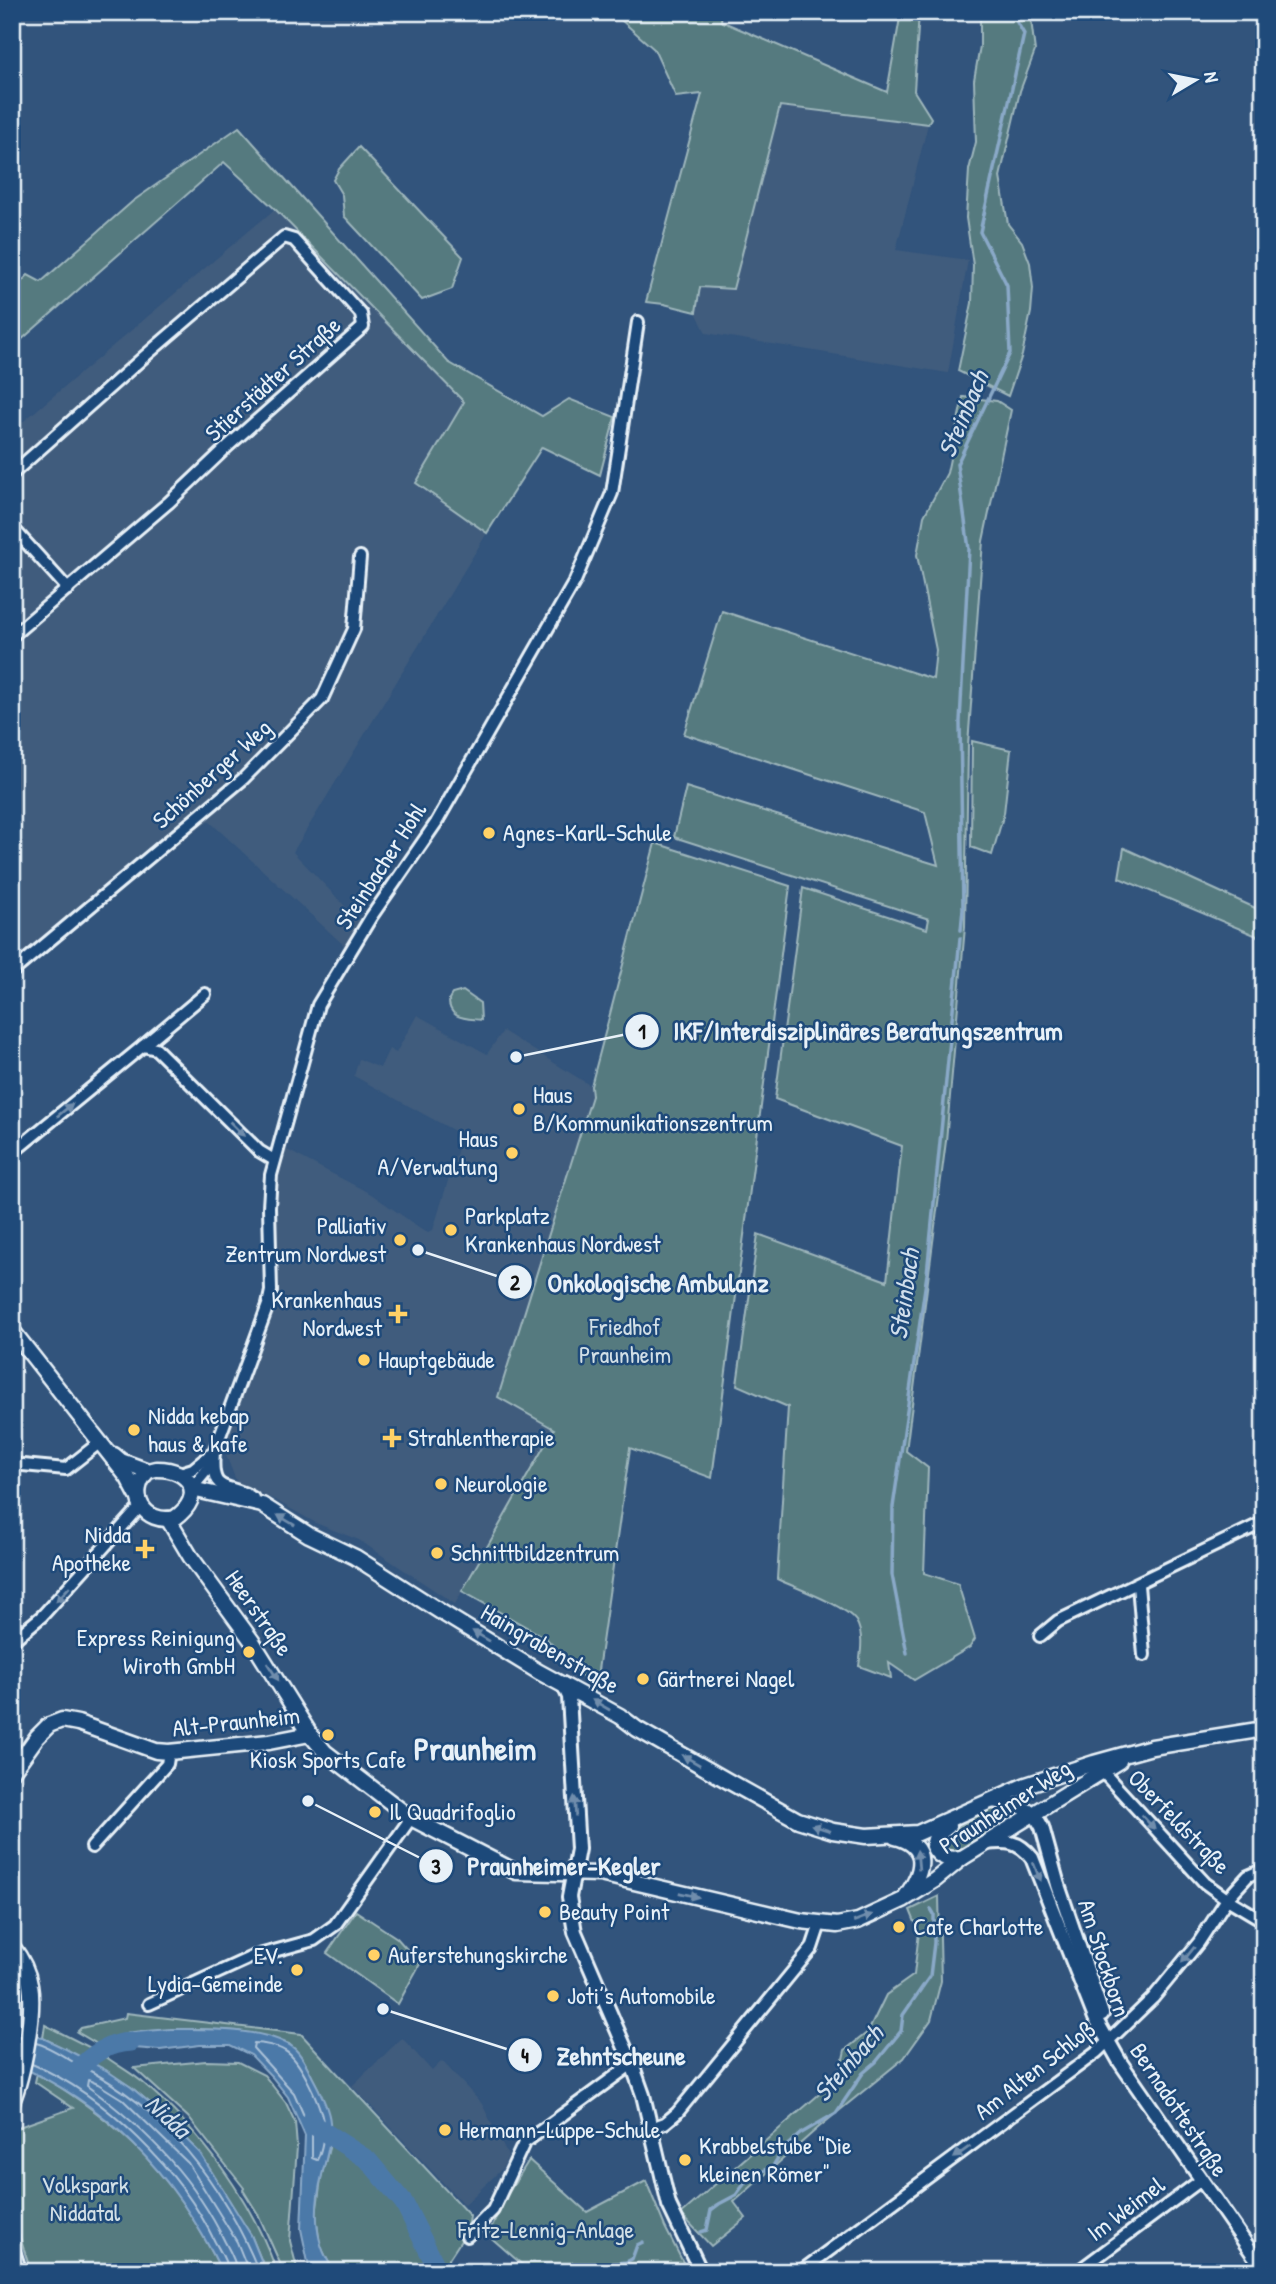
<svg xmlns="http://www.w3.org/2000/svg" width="1276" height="2284" font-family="'Patrick Hand',sans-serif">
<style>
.built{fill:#405c7d}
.green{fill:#557a7f;stroke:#9eb6bc;stroke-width:2}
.water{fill:#4c79a8;stroke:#8aa9c8;stroke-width:2}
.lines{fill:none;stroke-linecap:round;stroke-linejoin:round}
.shore{stroke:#aac1d8;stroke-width:2}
.stream{stroke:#8aa9c8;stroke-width:3.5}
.river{stroke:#4c79a8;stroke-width:19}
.minor-casing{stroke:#e8f1f8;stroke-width:16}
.tertiary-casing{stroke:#e8f1f8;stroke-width:18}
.secondary-casing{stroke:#e8f1f8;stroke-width:19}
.minor{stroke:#1f4a7a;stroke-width:10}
.tertiary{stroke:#1f4a7a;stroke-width:12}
.secondary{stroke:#1f4a7a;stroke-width:14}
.oneway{fill:#6f8dac}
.poi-dot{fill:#ffd166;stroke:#1f4a7a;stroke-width:2.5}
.labels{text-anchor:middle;stroke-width:5;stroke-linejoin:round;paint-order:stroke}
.street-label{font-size:24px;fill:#e8f1f8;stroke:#1f4a7a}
.poi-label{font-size:24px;fill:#e8f1f8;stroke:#1f4a7a;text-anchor:start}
.park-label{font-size:24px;fill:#d2dfe6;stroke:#1f4a7a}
.water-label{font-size:26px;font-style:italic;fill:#d1dfec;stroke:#1f4a7a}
.district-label{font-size:32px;font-weight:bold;fill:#e8f1f8;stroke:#1f4a7a}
.leader{fill:none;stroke:#e8f1f8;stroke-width:2.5}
.callout-dot{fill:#e8f1f8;stroke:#1f4a7a;stroke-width:2.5}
.mark-label{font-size:21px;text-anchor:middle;font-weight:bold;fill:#111}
.callout-label{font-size:26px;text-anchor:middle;font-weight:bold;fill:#e8f1f8;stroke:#1f4a7a;stroke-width:5;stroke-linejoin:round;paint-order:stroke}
</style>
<rect width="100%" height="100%" fill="#32547c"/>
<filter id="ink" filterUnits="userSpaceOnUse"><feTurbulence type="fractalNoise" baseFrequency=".0143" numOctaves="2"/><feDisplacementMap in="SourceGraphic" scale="14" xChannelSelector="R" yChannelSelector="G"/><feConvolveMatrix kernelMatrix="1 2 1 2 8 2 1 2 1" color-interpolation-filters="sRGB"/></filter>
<g filter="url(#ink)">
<!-- built -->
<g class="built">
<path d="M780 105 928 124 896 250 968 260 948 373 706 333 696 312 699 287 733 288Z"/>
<path d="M275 209 465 402 416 483 487 533 293 852 365 927 348 949 209 821 12 974V431Z"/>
<path d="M417 1015 487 1054 503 1031 591 1086 592 1096 555 1428 455 1604 359 1540 318 1524 275 1500 237 1483 222 1445 265 1322 277 1305 275 1193 285 1149 371 1194 423 1230 428 1232 433 1230 462 1135 354 1076 359 1059 380 1068 389 1049 396 1053Z"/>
<path d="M402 2038 432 2071 442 2061 482 2104 508 2156 502 2169 464 2205 352 2086Z"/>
</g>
<!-- green -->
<g class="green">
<path d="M612 12H722L721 21 887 92 901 12H919L914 91 931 118 928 124 780 106 733 289 700 287 696 312 664 304 646 302 702 94 676 97 654 49Z"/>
<path d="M980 12H1030L1035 51 1020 91 1000 177 1008 224 1022 242 1030 263 1033 288 1031 312 1022 355 1008 396 958 371 972 303 973 265 966 218 969 170 976 142 974 80 980 46Z"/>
<path d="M239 127 448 362 542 416 569 399 615 417 600 475 542 447 487 533 416 483 464 402 275 209 224 162 12 348V291L28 275 41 282 133 201Z"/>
<path d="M359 147 463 257 452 289 422 300 344 216 342 195 333 180 339 169Z"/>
<path d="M963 397 997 401 1011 410 983 541 968 745 965 927 946 1141 906 1451 928 1468 924 1573 958 1584 975 1639 970 1647 914 1680 889 1663 891 1678 859 1666C861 1651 864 1635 856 1621 845 1605 796 1588 777 1579L788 1407 737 1385 758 1234 887 1281 902 1146 775 1099 803 888 927 929 929 919 674 837 686 787 938 865 925 812 684 734 722 611 933 679 936 650 917 555 924 516 947 473Z"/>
<path d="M972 741 1011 750 1004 813 992 855 971 847Z"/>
<path d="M655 843 790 886 712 1478 630 1448 595 1691 546 1638 462 1591 554 1429 498 1397 592 1096 591 1086Z"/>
<path d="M1124 848 1264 912V939L1119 878Z"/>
<path d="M463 991 480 1003 481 1020C465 1018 448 1019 449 999L452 994Z"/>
<path d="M996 1806 1022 1812 950 1855 939 1848 944 1834Z"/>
<path d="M939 1896 941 1981 931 2020 904 2058 818 2128 734 2202 746 2218 711 2246 681 2214 839 2077 845 2050 868 2032 886 1995 914 1975 919 1932 910 1910Z"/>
<path d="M356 1911 397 1938 420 1964 398 2004 327 1953Z"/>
<path d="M126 2013 301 2034 470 2216 468 2230 449 2259 450 2272H336L330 2265 320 2245 316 2215 321 2178 329 2148 319 2090 303 2059 289 2044 238 2031 199 2029 134 2032 107 2039 106 2049 77 2032 81 2028 125 2018Z"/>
<path d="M45 2025 95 2050 82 2058 43 2038Z"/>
<path d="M106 2057C117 2065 130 2072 141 2081 201 2131 251 2198 277 2272H266L251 2235 150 2103 131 2087 91 2062Z"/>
<path d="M206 2061 238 2062 264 2075 286 2103 295 2122 297 2147 290 2241 298 2272H284L258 2214 243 2190 244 2188 188 2117 134 2068Z"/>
<path d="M37 2073C125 2125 178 2179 222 2272H31L12 2212V2131L16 2128 73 2108 35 2082Z"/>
<path d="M529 2160 587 2212 646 2181 665 2227 688 2272H527L526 2268 488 2235 504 2200Z"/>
</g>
<!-- water -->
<g class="water">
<path d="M171 2029C207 2029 255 2027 288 2044 300 2050 307 2066 313 2078 320 2091 329 2108 330 2122 332 2140 326 2158 322 2175 314 2207 313 2246 336 2272H310L301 2229 305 2136 288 2097 272 2077 251 2055 230 2045H200L160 2050 108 2046V2039L134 2032Z"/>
<path d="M12 2031 43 2038 64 2048 106 2070 131 2087 150 2103 200 2153 251 2235 266 2272H222C177 2178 110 2104 12 2063Z"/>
</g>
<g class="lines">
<!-- shore -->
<g class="shore">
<path d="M36 2043C52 2047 65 2058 79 2065 164 2107 224 2185 259 2272"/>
<path d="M254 2043C263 2043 277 2046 285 2051 300 2059 321 2105 323 2122 325 2134 322 2150 317 2160L312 2158V2134L294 2093 253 2048Z"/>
<path d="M32 2064C104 2094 182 2172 215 2242 220 2251 227 2261 228 2272"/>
<path d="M237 2272C236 2261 230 2251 225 2242 194 2177 144 2127 87 2086L88 2080 98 2084 122 2099 188 2163 237 2242 249 2272"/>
</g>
<!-- stream -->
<g class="stream">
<path d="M961 930 963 909 960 722 969 549 957 464 1010 353 1007 285 980 232 1024 34 1011 12"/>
<path d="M907 1653 892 1575 893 1507 927 1274 960 938"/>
<path d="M701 2232 707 2230 711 2210 719 2204 736 2195 748 2179 773 2166 784 2148 800 2134 836 2113 863 2073 876 2062 901 2031 903 2015 930 1976 934 1943V1914L931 1909"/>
<path d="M603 2272 608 2264 626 2262 632 2259 637 2245 643 2242"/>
</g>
<!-- river -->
<g class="river">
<path d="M75 2073C90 2055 107 2043 131 2042"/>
<path d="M312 2120 315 2126 368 2160 404 2203 435 2264V2272"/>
</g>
<defs>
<g id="minor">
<path d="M12 474 145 356 284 237 294 240 361 314 363 327 228 446 168 503 12 636"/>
<path d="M12 527 68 589"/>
<path d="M12 972 243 779 322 699 354 629 360 557"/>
<path d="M143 1046 205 994"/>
<path d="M12 1153 143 1046 156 1049 259 1151 274 1160"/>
<path d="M12 1464 66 1469 99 1443"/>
<path d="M180 1473 193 1469 214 1452"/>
<path d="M192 1488 213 1463"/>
<path d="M253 1498C227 1481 210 1497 214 1452L268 1305 271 1291 269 1207 271 1175 318 1005 371 917 436 823 575 581 612 493 638 322"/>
<path d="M1138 1585 1144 1655"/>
<path d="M1040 1636 1058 1621 1264 1522"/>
<path d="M12 1641 42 1616 141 1506"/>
<path d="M1102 1771 1205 1883 1227 1899 1264 1921"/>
<path d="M92 1847 167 1764 169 1752"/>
<path d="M149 2004 252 1957 314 1940 335 1925 411 1818"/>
<path d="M651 2128 665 2123 677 2113 812 1948 820 1924"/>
<path d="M467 2236 493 2210 524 2143 632 2064"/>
<path d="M12 2245 21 2272"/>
<path d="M800 2272 1097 2052 1153 1998 1199 1942 1227 1899 1248 1876 1264 1869"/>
<path d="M1077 2272 1201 2180"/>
</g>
<g id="tertiary">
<path d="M563 1684 569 1697 578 1849 569 1897 575 1932 632 2064 643 2095 669 2205 701 2272"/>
<path d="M991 1801 1015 1804 1034 1813 1042 1827 1058 1885 1102 2014"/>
<path d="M985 1843C1006 1841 1018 1840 1032 1858L1095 2018 1120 2062 1264 2270"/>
</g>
<g id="secondary">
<path d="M12 1330 128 1478 137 1495"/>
<path d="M114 1455 121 1461 148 1471"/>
<path d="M156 1469C191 1468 206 1496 175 1518 144 1525 126 1494 148 1471Z"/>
<path d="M192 1489 262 1505 309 1535 355 1557 441 1612 539 1672 620 1716 637 1729 728 1781 798 1820 833 1831 866 1836 918 1833 1026 1785 1094 1763 1152 1747 1264 1729"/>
<path d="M168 1519 190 1556 252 1641 310 1734 325 1752 411 1818 516 1872 600 1874 801 1921 837 1925 858 1921 903 1900 935 1880 962 1858 1119 1761"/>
<path d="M12 1772 37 1737 49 1725 62 1720 78 1723 156 1751 169 1752 269 1742 310 1734"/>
<path d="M948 1826 936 1836 933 1846C939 1859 949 1860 962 1858"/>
<path d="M895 1837C931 1845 923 1873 906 1896"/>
<path d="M12 1946C21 1958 28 1970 30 1985 35 2013 23 2075 12 2102"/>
</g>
</defs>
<!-- minor casing -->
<use href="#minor" class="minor-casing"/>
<!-- tertiary casing -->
<use href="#tertiary" class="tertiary-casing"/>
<!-- secondary casing -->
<use href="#secondary" class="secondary-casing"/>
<!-- minor -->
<use href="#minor" class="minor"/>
<!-- tertiary -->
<use href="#tertiary" class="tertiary"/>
<!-- secondary -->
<use href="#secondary" class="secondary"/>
</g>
<!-- one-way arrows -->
<defs><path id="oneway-solid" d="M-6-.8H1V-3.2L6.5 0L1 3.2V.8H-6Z" transform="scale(1.75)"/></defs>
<g class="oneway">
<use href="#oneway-solid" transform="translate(65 1110) rotate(-39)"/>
<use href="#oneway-solid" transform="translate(237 1129) rotate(45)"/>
<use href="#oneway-solid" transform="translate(286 1520) rotate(-149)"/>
<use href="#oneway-solid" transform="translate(63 1594) rotate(132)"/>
<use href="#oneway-solid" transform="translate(481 1636) rotate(-149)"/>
<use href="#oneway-solid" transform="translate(273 1672) rotate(57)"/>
<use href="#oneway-solid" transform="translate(601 1705) rotate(-150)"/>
<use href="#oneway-solid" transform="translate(691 1760) rotate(-150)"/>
<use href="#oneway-solid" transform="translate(575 1806) rotate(-94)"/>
<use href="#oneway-solid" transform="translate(1148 1822) rotate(47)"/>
<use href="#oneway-solid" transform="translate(821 1828) rotate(-162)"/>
<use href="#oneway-solid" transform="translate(918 1860) rotate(-95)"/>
<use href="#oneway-solid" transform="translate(1037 1872) rotate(68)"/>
<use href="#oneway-solid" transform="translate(689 1895) rotate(13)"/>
<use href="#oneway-solid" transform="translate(863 1918) rotate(-21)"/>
<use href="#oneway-solid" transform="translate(1188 1955) rotate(129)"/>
<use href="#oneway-solid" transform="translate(962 2152) rotate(144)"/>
</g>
</g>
<!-- markers -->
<g class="poi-dot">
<circle cx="489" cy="833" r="7"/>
<circle cx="519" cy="1109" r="7"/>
<circle cx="512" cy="1153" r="7"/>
<circle cx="451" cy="1230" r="7"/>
<circle cx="400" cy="1240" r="7"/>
<path d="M394.5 1303.5h7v7h7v7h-7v7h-7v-7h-7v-7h7z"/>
<circle cx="364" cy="1360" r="7"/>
<circle cx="134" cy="1430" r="7"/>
<path d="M388.5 1427.5h7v7h7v7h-7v7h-7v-7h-7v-7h7z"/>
<circle cx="441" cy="1484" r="7"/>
<path d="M141.5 1538.5h7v7h7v7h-7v7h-7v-7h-7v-7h7z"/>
<circle cx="437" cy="1553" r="7"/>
<circle cx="249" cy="1652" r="7"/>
<circle cx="643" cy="1679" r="7"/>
<circle cx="328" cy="1735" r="7"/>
<circle cx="375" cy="1812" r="7"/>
<circle cx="545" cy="1912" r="7"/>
<circle cx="899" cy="1927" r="7"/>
<circle cx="374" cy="1955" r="7"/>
<circle cx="297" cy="1970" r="7"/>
<circle cx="553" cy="1996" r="7"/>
<circle cx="445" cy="2130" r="7"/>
<circle cx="685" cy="2160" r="7"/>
</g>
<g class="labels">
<!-- street labels -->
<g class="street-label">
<text transform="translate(273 379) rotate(-42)" y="8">Stierstädter Straße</text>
<text transform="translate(212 774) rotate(-42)" y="8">Schönberger Weg</text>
<text transform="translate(381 866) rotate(-57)" y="8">Steinbacher Hohl</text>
<text transform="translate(259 1613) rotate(55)" y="8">Heerstraße</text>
<text transform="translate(550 1649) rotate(30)" y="8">Haingrabenstraße</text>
<text transform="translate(236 1722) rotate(-6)" y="8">Alt-Praunheim</text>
<text transform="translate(1005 1807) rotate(-33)" y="8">Praunheimer Weg</text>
<text transform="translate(1179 1822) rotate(46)" y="8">Oberfeldstraße</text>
<text transform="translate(1104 1958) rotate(72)" y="8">Am Stockborn</text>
<text transform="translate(1035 2070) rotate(-38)" y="8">Am Alten Schloß</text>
<text transform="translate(1179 2110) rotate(56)" y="8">Bernadottestraße</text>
<text transform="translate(1126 2209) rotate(-37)" y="8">Im Weimel</text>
</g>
<!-- poi labels -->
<g class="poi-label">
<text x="503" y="841">Agnes-Karll-Schule</text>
<text x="533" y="1103">Haus<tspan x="533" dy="28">B/Kommunikationszentrum</tspan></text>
<text x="498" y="1147" text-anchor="end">Haus<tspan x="498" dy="28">A/Verwaltung</tspan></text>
<text x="465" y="1224">Parkplatz<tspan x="465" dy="28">Krankenhaus Nordwest</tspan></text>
<text x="386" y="1234" text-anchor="end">Palliativ<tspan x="386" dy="28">Zentrum Nordwest</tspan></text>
<text x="382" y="1308" text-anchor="end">Krankenhaus<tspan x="382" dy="28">Nordwest</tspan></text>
<text x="378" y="1368">Hauptgebäude</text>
<text x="148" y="1424">Nidda kebap<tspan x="148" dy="28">haus &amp; kafe</tspan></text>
<text x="408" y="1446">Strahlentherapie</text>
<text x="455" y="1492">Neurologie</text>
<text x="131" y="1543" text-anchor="end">Nidda<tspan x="131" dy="28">Apotheke</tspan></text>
<text x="451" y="1561">Schnittbildzentrum</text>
<text x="235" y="1646" text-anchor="end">Express Reinigung<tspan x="235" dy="28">Wiroth GmbH</tspan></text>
<text x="657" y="1687">Gärtnerei Nagel</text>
<text x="328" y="1768" text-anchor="middle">Kiosk Sports Cafe</text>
<text x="389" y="1820">Il Quadrifoglio</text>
<text x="559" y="1920">Beauty Point</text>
<text x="913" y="1935">Cafe Charlotte</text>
<text x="388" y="1963">Auferstehungskirche</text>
<text x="283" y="1964" text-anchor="end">EV.<tspan x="283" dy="28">Lydia-Gemeinde</tspan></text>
<text x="567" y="2004">Joti’s Automobile</text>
<text x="459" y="2138">Hermann-Luppe-Schule</text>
<text x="699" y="2154">Krabbelstube "Die<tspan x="699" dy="28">kleinen Römer"</tspan></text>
</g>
<!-- park labels -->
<g class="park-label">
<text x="625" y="1335">Friedhof<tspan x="625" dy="28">Praunheim</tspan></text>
<text x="85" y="2193">Volkspark<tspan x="85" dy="28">Niddatal</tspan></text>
<text x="546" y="2238">Fritz-Lennig-Anlage</text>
</g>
<!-- water labels -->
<g class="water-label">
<text transform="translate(963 414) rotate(-67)" y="9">Steinbach</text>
<text transform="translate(904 1294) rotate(-82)" y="9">Steinbach</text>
<text transform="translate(848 2063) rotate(-49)" y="9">Steinbach</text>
<text transform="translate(168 2116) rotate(43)" y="9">Nidda</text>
</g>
<!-- district labels -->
<g class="district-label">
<text x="475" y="1760">Praunheim</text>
</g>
</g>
<!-- callouts -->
<path class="leader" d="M516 1057L642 1031M418 1250L515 1282M308 1801L436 1866M383 2009L525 2055"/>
<g class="callout-dot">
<circle cx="516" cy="1057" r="7"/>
<circle cx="418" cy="1250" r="7"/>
<circle cx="308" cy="1801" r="7"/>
<circle cx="383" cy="2009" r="7"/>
<circle cx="642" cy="1031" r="18"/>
<circle cx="515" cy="1282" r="18"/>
<circle cx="436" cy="1866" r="18"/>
<circle cx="525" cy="2055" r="18"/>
</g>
<g class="mark-label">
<text x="642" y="1039">1</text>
<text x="515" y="1290">2</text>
<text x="436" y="1874">3</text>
<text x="525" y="2063">4</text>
</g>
<g class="callout-label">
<text x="868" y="1040">IKF/Interdisziplinäres Beratungszentrum</text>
<text x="658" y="1292">Onkologische Ambulanz</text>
<text x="564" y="1875">Praunheimer-Kegler</text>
<text x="621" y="2065">Zehntscheune</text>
</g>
<!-- margin -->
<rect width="1276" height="2284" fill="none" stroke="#1f4a7a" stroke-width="42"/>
<rect x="21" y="21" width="1234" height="2242" fill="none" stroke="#e8f1f8" stroke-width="2.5" filter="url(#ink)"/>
<!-- north arrow -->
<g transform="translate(1195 80) rotate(80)" stroke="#1f4a7a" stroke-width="5" paint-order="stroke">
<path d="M0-5L12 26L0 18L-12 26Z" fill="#e8f1f8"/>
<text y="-10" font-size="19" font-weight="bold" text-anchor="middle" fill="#e8f1f8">N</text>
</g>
</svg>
